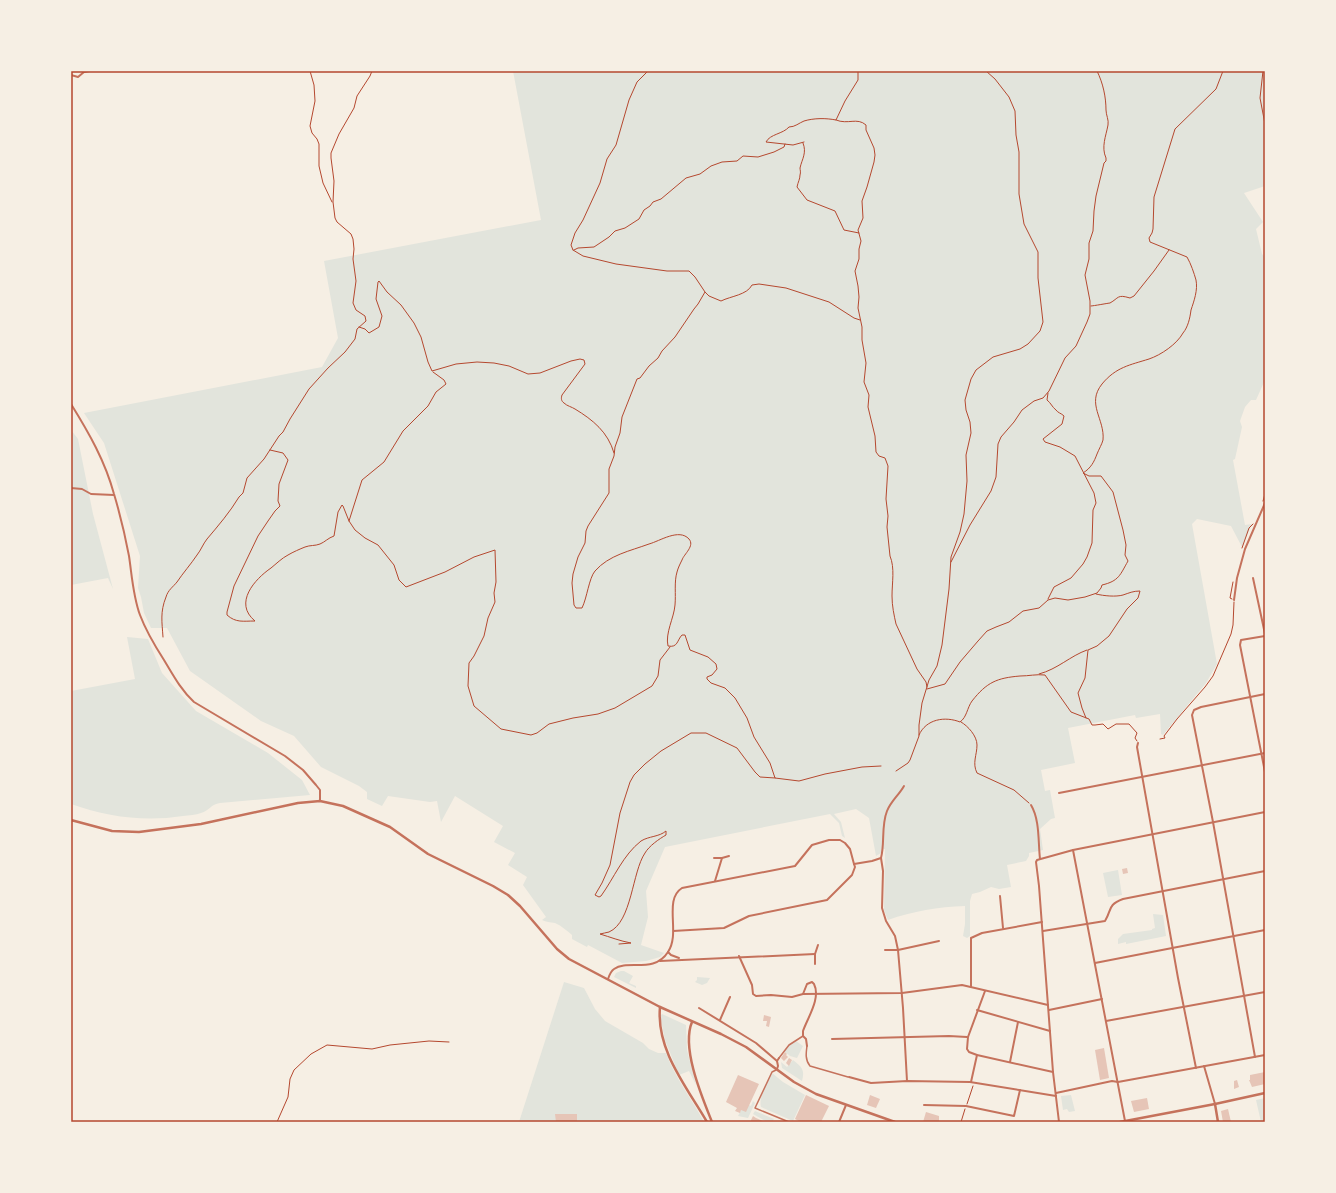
<svg xmlns="http://www.w3.org/2000/svg" width="1336" height="1193" font-family="'PT Sans Narrow',sans-serif">
<style>
.green{fill:#e2e4dc}
.building{fill:#e6c5b7}
.lines{fill:none;stroke-linecap:round;stroke-linejoin:round}
.path{stroke:#b5482f;stroke-width:1}
.pedestrian{stroke:#c5725c;stroke-width:1.5}
.minor{stroke:#c5725c;stroke-width:2}
.tertiary{stroke:#c5725c;stroke-width:2.5}
.neatline{fill:none;stroke:#b5482f;stroke-width:1.5}
</style>
<rect width="100%" height="100%" fill="#f6efe4"/>
<!-- green -->
<g class="green">
<path d="M513 71H1265V186L1244 193 1263 222 1256 229 1262 254 1265 257V380L1256 400H1251L1245 407 1240 421 1242 427 1235 459 1233 460 1245 525 1252 524 1242 547 1231 526 1197 519 1192 524 1217 664 1206 683 1163 735 1161 734 1160 714 1136 718 1135 715 1068 728 1075 763 1041 770 1045 791 1050 790 1055 818 1051 819 1040 829 1043 850 1029 853V856L1026 861 1007 865 1011 887 999 889 991 887 980 892 972 894 970 901V936L967 938 963 936 965 924V906C938 907 913 911 888 920L884 910 885 849H882L881 853 876 856 869 818 856 809 834 814 841 822 845 838 842 836 839 823 830 814 665 847 646 891 648 917 641 945 664 953 660 957 646 961 622 963 588 945 587 947 572 939V935C567 931 562 926 555 923 550 922 546 922 542 920L546 917 523 885 527 877 508 865 515 853 494 842 503 826 455 796 441 822 437 801 430 802 388 796 382 806 367 799V792L359 786 321 767 294 736 261 721 190 671 167 628H151L144 613 141 597 138 588 140 556 104 443 84 413 322 367 338 338 324 261 541 220Z"/>
<path d="M71 430 78 439 93 514 113 589 108 578 71 585Z"/>
<path d="M127 637 148 639 162 673 196 711 268 753 302 780 310 795 220 803C211 804 209 811 201 813 196 815 189 815 183 816 144 822 108 817 71 804V691L135 679Z"/>
<path d="M1118 870 1122 895 1108 897 1103 873Z"/>
<path d="M1153 914 1163 915 1166 936 1126 944V942L1118 944V939L1123 934 1152 930V929L1155 928Z"/>
<path d="M621 971H624L633 976 629 983 636 986V988L614 977 616 973Z"/>
<path d="M697 977 710 978 707 983 702 985 695 982 697 980Z"/>
<path d="M564 982 584 988 595 1009 605 1021 643 1043 649 1049 658 1053H666C675 1078 692 1099 704 1122H519Z"/>
<path d="M662 1014 686 1025 687 1050 696 1085 689 1071 679 1075 665 1040 660 1016Z"/>
<path d="M796 1041 803 1046 797 1058 790 1056 784 1051 789 1045Z"/>
<path d="M793 1060C802 1067 805 1070 802 1081L782 1068 781 1062 787 1067Z"/>
<path d="M772 1073 783 1082 805 1095 793 1121 761 1107C758 1097 768 1082 772 1073Z"/>
<path d="M1071 1095 1075 1111 1069 1112 1067 1109 1063 1110 1061 1096Z"/>
<path d="M1265 1098V1122H1261L1256 1100Z"/>
<path d="M753 1101 755 1103 748 1118 738 1116 741 1110 749 1105 751 1106Z"/>
<path d="M755 1111 774 1119 772 1122H767L753 1114Z"/>
</g>
<!-- building -->
<g class="building">
<path d="M1127 868 1128 873 1123 874 1122 869Z"/>
<path d="M764 1015 771 1017 769 1027 766 1026 767 1021H763Z"/>
<path d="M1104 1048 1109 1078 1100 1080 1095 1050Z"/>
<path d="M785 1052 787 1054 786 1055 788 1057 784 1061 781 1058Z"/>
<path d="M789 1058 792 1060 789 1066 786 1063Z"/>
<path d="M1265 1072V1084L1252 1087 1249 1080H1250V1075Z"/>
<path d="M738 1075 759 1084 746 1112 741 1110 740 1113 735 1111 737 1108 726 1102Z"/>
<path d="M1237 1080 1239 1087 1234 1089V1081Z"/>
<path d="M806 1095 829 1106 821 1122H801L795 1119Z"/>
<path d="M870 1095 880 1099 876 1108 867 1105Z"/>
<path d="M1147 1098 1149 1109 1134 1112 1131 1101Z"/>
<path d="M1228 1109 1231 1122H1223L1221 1111Z"/>
<path d="M926 1112 939 1116V1122H923Z"/>
<path d="M555 1114H577V1122H556Z"/>
<path d="M753 1116 756 1118 765 1122H750Z"/>
</g>
<g class="lines">
<!-- path -->
<g class="path">
<path d="M310 71 314 85 315 101 310 126 312 133 317 139 319 144V166L323 183 332 202"/>
<path d="M1263 71 1260 98 1265 124"/>
<path d="M836 120C848 125 857 117 866 125V130L874 148 875 155 874 162 867 187 862 201 863 218 858 230 861 241 859 249V259L855 271 858 286 859 297 858 308 862 327V340L866 363 864 382 869 395 868 407 875 436 876 452 879 456 885 458 888 466 886 499 888 516 887 527 890 556C895 568 892 583 892 596 892 606 894 615 896 624L917 669 926 682 927 687"/>
<path d="M1265 128V132"/>
<path d="M804 142 793 145 766 142C770 134 783 134 789 127 795 127 799 123 804 121 814 118 826 118 836 120L845 101 858 80V71"/>
<path d="M803 143C807 153 802 159 800 168 800 170 801 172 800 175 800 179 798 182 797 187L807 200 835 211 844 230 859 233"/>
<path d="M573 250 583 256 616 264 667 271H689L695 277 705 292 698 304 694 309 675 337 662 351 658 358 649 366 640 378 637 379 622 417 620 433 615 447 614 456 609 469V493L588 526 586 531 585 543 578 557 573 574 572 583 574 605 576 608H582C587 598 589 578 595 571 609 555 630 551 649 544 660 541 679 528 689 539 695 546 684 554 682 560 680 564 678 568 677 572 674 582 676 594 675 605 674 618 665 633 668 646 678 648 677 640 682 635H685L690 650 708 657 716 664 717 669 712 675 707 677V679L711 683 725 688 735 698 747 718 754 737 770 763 775 778 799 781 825 774 862 767 881 766"/>
<path d="M573 250 571 245 575 233 583 220 600 183 607 159 616 145 629 100 637 82 648 71"/>
<path d="M574 250 578 248 594 247 609 237 615 231 625 228 639 219 644 210 650 206 653 202 661 199 686 178 700 174 711 166 722 162 737 161 743 156 758 157 774 152 784 147 785 144"/>
<path d="M705 292 709 296 721 301C731 296 747 295 752 285L759 284 786 288 829 302 854 318 860 320"/>
<path d="M1091 306C1093 306 1109 303 1110 303 1119 298 1117 294 1130 298L1134 296 1154 271 1169 250"/>
<path d="M359 327 365 329 369 333 379 327 382 316 376 299 378 282 379 281 387 292 401 305 414 323 421 337 428 362 432 371 456 364 477 362 494 363 509 366 528 374 540 373 571 361 580 359 584 360 585 364 562 395C561 398 561 401 564 403 567 406 572 407 575 409 593 420 608 432 614 453"/>
<path d="M1048 393 1047 400C1051 403 1052 407 1056 410 1058 413 1061 413 1064 416L1062 424 1043 439 1045 442 1060 447 1075 456 1094 493 1096 503 1093 510 1092 543 1087 557 1083 564 1071 578 1054 587 1048 599"/>
<path d="M270 450 283 453 288 460 279 484 278 501 280 506 275 511 268 521 258 536 234 586 227 612V615C236 623 243 621 255 621 233 603 255 579 271 568 276 564 282 558 288 555 293 552 300 549 305 547 310 545 315 546 320 544 325 542 328 538 334 536L338 512 342 505 343 506 349 521 355 530 365 538 378 545 394 565 399 580 406 587 445 572 474 557 495 550 496 582 494 593 495 602 488 618 484 636 474 656 469 663 468 686 474 706 501 729 531 735 537 733 549 724 573 718 598 714 615 708 652 686 658 676 660 660 670 647"/>
<path d="M1263 501 1265 494"/>
<path d="M349 521 362 480 384 462 403 431 428 406 436 392 446 384 444 380 433 372"/>
<path d="M1242 548 1249 528 1253 524"/>
<path d="M951 562 970 525 991 491 996 477 998 444 1001 437 1014 422 1022 410 1034 401 1043 398 1049 391 1065 358 1076 346 1087 322 1090 314V301L1085 275 1089 259V243L1093 231 1094 211 1096 196 1104 163 1106 161V158C1101 147 1106 136 1108 125 1109 120 1106 115 1106 110 1106 97 1103 83 1097 71"/>
<path d="M1232 599 1230 598 1233 582"/>
<path d="M163 637C162 622 160 612 166 597 168 590 173 587 177 582 183 573 191 564 197 555 201 550 203 544 207 539 218 526 230 512 239 497L243 493 247 478 264 459 279 436 283 432 290 419 309 389 328 368 345 352 355 339 357 329 366 321 365 316 356 310 353 303 356 281 353 259 354 249 353 239 351 234 337 222 335 218 333 202 334 181 331 158V153L339 134 354 108 357 96 370 76 372 71"/>
<path d="M1039 674C1058 669 1070 656 1087 650"/>
<path d="M927 689 945 684 960 662 978 641 987 631 996 627 1009 622 1023 611 1039 608 1048 600 1055 598 1068 600 1085 597 1097 593 1101 588 1102 585C1119 581 1120 575 1128 561L1125 555 1126 545 1123 530 1113 492 1101 476H1089L1083 473C1091 468 1094 462 1097 454 1099 449 1102 444 1103 440 1105 419 1086 404 1102 384 1116 367 1130 365 1149 359 1161 355 1177 344 1183 333 1188 327 1190 318 1191 310 1194 301 1198 290 1196 280 1194 273 1191 264 1187 257L1150 242 1149 238 1152 233 1153 229 1154 197 1175 129 1216 89 1223 71"/>
<path d="M1086 718 1082 708 1078 693 1085 678 1088 650 1097 646 1109 636 1127 609 1138 598 1140 591C1133 591 1129 593 1123 595 1116 597 1104 596 1096 594"/>
<path d="M961 722C968 726 977 736 977 745 977 755 972 763 977 773L1014 790 1029 803"/>
<path d="M919 735C926 719 945 716 960 722 967 717 967 708 972 701 987 682 997 678 1020 676 1029 676 1036 674 1045 675L1071 712 1089 719 1092 725H1095L1103 724 1108 729 1116 724H1129L1137 733 1135 738 1137 741"/>
<path d="M1160 739 1165 738 1164 736 1177 719 1205 687 1213 676 1231 634 1233 625 1234 602"/>
<path d="M896 771 908 763 910 760 919 736V725L922 703 929 680 937 666 942 645 949 589 951 557 960 532 964 514 967 481 966 455 971 433 970 422 966 410 965 400 971 379 976 370 993 357 1020 349 1028 344 1040 331 1043 322 1038 278V252L1024 224 1019 194V152L1016 135 1015 111 1009 97 995 79 986 71"/>
<path d="M619 944 631 943C620 941 610 937 600 934 603 933 606 933 609 932 632 922 632 872 645 853 649 846 659 839 666 835V831C659 837 649 836 641 841 623 855 614 878 601 896L599 897 595 895 602 883 610 865 620 813 630 782 634 775 645 764 661 751 691 733H706L737 748 755 772 760 777 775 778"/>
<path d="M967 1104 973 1086"/>
<path d="M277 1122 288 1097 290 1079 294 1070 311 1054 327 1045 372 1049 390 1045 429 1041 449 1042"/>
<path d="M961 1122 965 1109"/>
</g>
<!-- pedestrian -->
<g class="pedestrian">
<path d="M807 1046C806 1053 805 1060 810 1066L848 1077"/>
<path d="M779 1058 789 1045 803 1036"/>
<path d="M776 1070 772 1072 755 1108 789 1122"/>
</g>
<!-- minor -->
<g class="minor">
<path d="M71 75 78 77 84 72 89 71"/>
<path d="M71 404C89 433 105 461 114 494 120 514 125 535 129 556 132 576 133 596 140 615 146 631 155 646 164 660 173 675 181 690 194 702L285 756 303 770 316 785 320 790V801"/>
<path d="M71 488 82 489 91 494 114 495"/>
<path d="M1253 578 1265 634"/>
<path d="M1234 600 1237 578 1245 549 1265 503"/>
<path d="M1265 636 1241 640 1240 645 1265 772"/>
<path d="M1138 743 1137 747 1178 978 1196 1068"/>
<path d="M1059 793 1265 753"/>
<path d="M1031 805C1040 820 1038 842 1040 859"/>
<path d="M1073 850 1125 1121"/>
<path d="M714 858H722"/>
<path d="M881 858 883 871 882 908 886 921 895 936 898 950 903 1008 907 1081"/>
<path d="M854 864 872 861 881 858C885 843 881 826 887 811 891 801 899 795 904 786"/>
<path d="M715 881 722 858 729 856"/>
<path d="M1000 896 1003 928"/>
<path d="M1043 931 1105 921C1112 910 1107 905 1123 899L1265 871"/>
<path d="M885 950H898L939 941"/>
<path d="M668 952 671 955 679 958"/>
<path d="M739 956 752 985 753 994 756 996 771 995 792 997 803 994 902 993 962 985 1048 1005"/>
<path d="M660 961 815 954"/>
<path d="M1095 963 1265 930"/>
<path d="M815 964V954L818 945"/>
<path d="M608 979C609 976 611 971 614 969 628 959 654 974 668 952 681 933 663 900 682 888L795 866 812 845 829 840H840L845 843 850 849 854 864 855 867 852 875 827 900 749 916 724 928 673 931"/>
<path d="M971 987V938L982 933 1042 922"/>
<path d="M985 991 968 1037 967 1049 969 1052 977 1055 1053 1072"/>
<path d="M803 994 807 984 812 982 814 984C821 998 808 1017 803 1031V1036L806 1039 807 1046"/>
<path d="M699 1008 756 1043 777 1061"/>
<path d="M977 1010 1050 1031"/>
<path d="M1049 1010 1102 999"/>
<path d="M720 1020 730 997"/>
<path d="M1106 1021 1265 992"/>
<path d="M832 1039 949 1036 967 1037"/>
<path d="M1255 1057 1213 822 1192 715 1194 710 1201 707 1265 694"/>
<path d="M1010 1062 1018 1022"/>
<path d="M1204 1066 1215 1104"/>
<path d="M777 1069 778 1066 777 1061 779 1058"/>
<path d="M849 1077 871 1083 907 1081 970 1082 1056 1096"/>
<path d="M971 1082 977 1055"/>
<path d="M1056 1093 1112 1081 1118 1082 1265 1055"/>
<path d="M924 1105 966 1106 1014 1116 1020 1090"/>
<path d="M839 1122 846 1105"/>
<path d="M1059 1122 1053 1072 1039 886 1036 862 1037 860 1073 850 1265 812"/>
</g>
<!-- tertiary -->
<g class="tertiary">
<path d="M71 820 112 831 139 832 201 824 298 803 320 801 343 806 390 827 428 854 493 886 508 895 520 906 557 949 569 959 660 1007 721 1034 746 1047 794 1082 816 1094 895 1122"/>
<path d="M660 1007C656 1050 686 1086 707 1122"/>
<path d="M692 1022C681 1048 702 1097 712 1122"/>
<path d="M1215 1104 1218 1122"/>
<path d="M1120 1122 1215 1104 1265 1093"/>
</g>
</g>
<!-- border -->
<rect width="1336" height="1193" fill="none" stroke="#f6efe4" stroke-width="144"/>
<rect x="72" y="72" width="1192" height="1049" class="neatline"/>
</svg>
